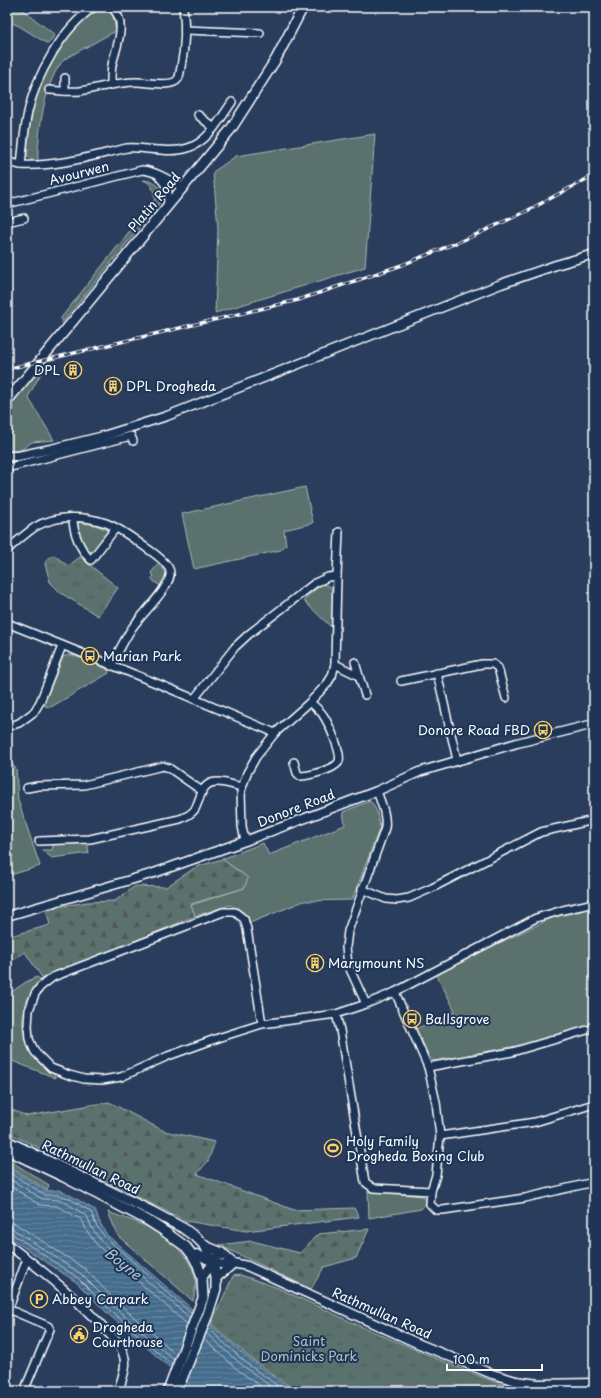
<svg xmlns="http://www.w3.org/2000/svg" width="601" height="1398" font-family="'Playpen Sans',sans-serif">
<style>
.green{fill:#5a716d;stroke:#acb8b6}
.forest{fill:url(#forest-firs);stroke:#acb8b6}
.park{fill:url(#park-tufts);stroke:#acb8b6}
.water{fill:url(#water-rules);stroke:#8fa7ba}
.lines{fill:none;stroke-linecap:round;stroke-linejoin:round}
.shore{stroke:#b4c4d1;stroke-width:1}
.minor-casing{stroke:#fff;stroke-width:10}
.tertiary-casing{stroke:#fff;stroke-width:11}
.secondary-casing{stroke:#fff;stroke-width:12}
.minor{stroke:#1d3557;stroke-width:7}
.tertiary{stroke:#1d3557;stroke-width:8}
.secondary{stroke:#1d3557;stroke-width:9}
.rail-casing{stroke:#fff;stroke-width:3.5}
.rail{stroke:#1d3557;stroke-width:2;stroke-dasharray:6;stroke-linecap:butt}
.labels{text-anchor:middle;stroke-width:4;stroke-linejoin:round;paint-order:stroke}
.street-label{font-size:13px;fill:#fff;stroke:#1d3557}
.poi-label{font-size:13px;fill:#fff;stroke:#1d3557;text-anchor:start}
.park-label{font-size:13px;fill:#b5bfbd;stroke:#1d3557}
.water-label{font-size:14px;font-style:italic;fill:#b4c4d1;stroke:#1d3557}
</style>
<defs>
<pattern id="forest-firs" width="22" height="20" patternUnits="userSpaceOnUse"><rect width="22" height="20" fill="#5a716d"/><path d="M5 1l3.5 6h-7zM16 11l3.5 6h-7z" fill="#515958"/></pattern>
<pattern id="park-tufts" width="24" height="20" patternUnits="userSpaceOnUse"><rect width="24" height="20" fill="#5a716d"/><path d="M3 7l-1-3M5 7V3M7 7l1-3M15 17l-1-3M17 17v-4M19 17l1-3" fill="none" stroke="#515958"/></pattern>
<pattern id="water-rules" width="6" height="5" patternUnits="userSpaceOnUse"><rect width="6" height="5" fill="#446c8c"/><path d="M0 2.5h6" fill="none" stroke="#60829d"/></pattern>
</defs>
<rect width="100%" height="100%" fill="#2b3d5d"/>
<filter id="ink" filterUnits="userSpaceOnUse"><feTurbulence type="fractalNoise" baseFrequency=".025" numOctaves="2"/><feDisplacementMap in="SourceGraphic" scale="8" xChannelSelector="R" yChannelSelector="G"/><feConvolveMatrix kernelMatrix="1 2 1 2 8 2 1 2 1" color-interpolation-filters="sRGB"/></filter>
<g filter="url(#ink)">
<!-- green -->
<g class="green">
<path d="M8 7H19L55 35 48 44 19 26 7 21Z"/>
<path d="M101 8 112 11 116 31C104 37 92 44 81 50 76 53 69 56 65 59 45 76 37 137 38 162L32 161 27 156V152C28 140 29 127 31 115 38 84 53 52 75 28 83 20 90 11 101 8Z"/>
<path d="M375 134 365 267 215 313 218 228 213 172 236 156Z"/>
<path d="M143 180C156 181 162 187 162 200L62 323 61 318 155 199C154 191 152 183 143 180Z"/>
<path d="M46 364 28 397 54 440 32 442 21 450 8 452 7 451V410L41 366Z"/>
<path d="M305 487 313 523 284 530 286 545 281 550 194 569 182 514Z"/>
<path d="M76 522 95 525 111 531 93 555 89 556 75 525Z"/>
<path d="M158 564C169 572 168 577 160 586L151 579 154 576 151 573Z"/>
<path d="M321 585C327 584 331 586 333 591L332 626H330L304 601 305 598Z"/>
<path d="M68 655H73L107 669 109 673 51 707 45 706V701L63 657Z"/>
<path d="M9 760 16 769 18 800 40 866 7 876V761Z"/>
<path d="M370 801 373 804 377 812 380 827 352 900 304 901 250 923C246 914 239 909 230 905L195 916 191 905 244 888 248 878 222 859 263 843 269 855 345 825 343 812Z"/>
<path d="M87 842 89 853 52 858 42 850H52L53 845 56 843Z"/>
<path d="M594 908V1024L522 1045 434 1061 430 1058 416 1029 455 1011 436 973 554 917Z"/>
<path d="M37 977 41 980C37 987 31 993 27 1000 18 1018 24 1048 38 1062 44 1068 52 1070 56 1078L7 1059V995L26 982Z"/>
<path d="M7 1159 49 1185 47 1190 7 1165Z"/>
<path d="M368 1191 423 1196 427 1202 421 1209 369 1218Z"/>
<path d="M108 1212C124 1218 142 1223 157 1232 171 1239 189 1258 194 1273 197 1282 195 1292 193 1301L118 1236Z"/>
</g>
<!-- forest -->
<g class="forest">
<path d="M222 859 248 878 244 888 191 904 195 916 43 979 25 952 7 963V937L50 925 46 909 87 902 115 901 135 886 166 887 196 867Z"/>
<path d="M109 1102 164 1131 215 1142 208 1161 197 1174 294 1210 354 1208 359 1217 246 1231 186 1221 7 1132V1108L27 1116Z"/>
<path d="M369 1229 356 1258 324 1267 311 1289 219 1245 252 1241 300 1253 318 1234Z"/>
</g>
<!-- park -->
<g class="park">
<path d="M54 555 68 566 80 557 118 588 98 616 61 593 50 582 45 564 47 559Z"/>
<path d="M241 1275 278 1288 360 1326 466 1371 501 1384 530 1389V1391H295L249 1357 211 1324 233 1276Z"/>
</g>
<!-- water -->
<path class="water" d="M7 1167 46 1191 59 1190 70 1195 95 1210 100 1223 107 1235 248 1358 292 1391H190L189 1384 108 1314 76 1282 7 1236Z"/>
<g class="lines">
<!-- shore -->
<g class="shore">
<path d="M7 1171 45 1195H59L69 1198 91 1212 96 1225 105 1237 191 1313"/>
<path d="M7 1177 42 1199 58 1200 66 1203 87 1216 92 1228 101 1241 190 1318"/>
<path d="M7 1184 40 1205 57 1206 82 1220 87 1231 97 1245 187 1324"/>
<path d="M7 1222 16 1224 85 1269 118 1303 176 1354"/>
<path d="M7 1228 13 1229 81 1274 114 1307 174 1360"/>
<path d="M7 1233H11L78 1278 111 1311 172 1365"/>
<path d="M208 1328 245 1362 285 1391"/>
<path d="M206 1333 242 1365 277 1391"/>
<path d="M204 1339 238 1370 267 1391"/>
</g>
<defs>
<g id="minor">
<path d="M111 7C129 21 116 47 112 65 111 71 111 78 111 84"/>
<path d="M185 30 260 33"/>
<path d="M49 90C60 91 70 92 80 91 99 88 117 82 137 82 147 82 172 88 178 79 180 76 180 71 181 67 185 47 186 28 183 7"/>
<path d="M65 91V78"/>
<path d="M198 115 214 128"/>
<path d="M7 162 21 165C23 147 24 130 28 112 36 76 62 28 94 7"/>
<path d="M21 165C57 167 92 156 127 148 138 147 149 150 161 150 170 151 179 151 188 148 208 142 221 118 232 102"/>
<path d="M160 178C169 187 169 195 167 207"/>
<path d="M7 204 142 170C156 171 171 181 183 188"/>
<path d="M7 222 24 218"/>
<path d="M7 468 131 436 133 441"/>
<path d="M73 518C73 532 80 550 91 560L115 529"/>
<path d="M7 550C16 542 25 534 35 527 56 515 83 515 106 523 119 528 133 538 145 547 151 551 169 563 170 572 173 585 140 616 132 628 124 640 118 653 111 666"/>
<path d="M7 623 161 685 275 733"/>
<path d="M355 662 359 676"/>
<path d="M335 664 359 676 365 695"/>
<path d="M437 673 457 760"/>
<path d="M401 681 482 664H493L498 668 506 698"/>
<path d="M194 699 235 647 249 634 315 583 328 577 337 576"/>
<path d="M7 727 19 723 34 712 40 702 62 646"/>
<path d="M294 762 297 773 300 776C308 776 337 769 339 761 342 753 328 722 323 715 320 710 314 706 310 702"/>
<path d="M27 788 38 786 84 785 163 766 169 768 202 791"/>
<path d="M39 841 90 839 180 819C185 817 192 814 195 809 201 798 201 782 217 782 225 782 234 785 241 787"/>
<path d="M245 841 242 826 241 791 247 773 256 757 275 733 310 702 327 684 332 676 335 664 337 576 339 532"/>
<path d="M362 889 386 899 397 900 409 898 432 888 541 832 594 820"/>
<path d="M395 992 428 1067 436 1102 440 1136 436 1175 431 1191 430 1204 436 1210H443L525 1198 594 1182"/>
<path d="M366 1004 348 965 346 947 348 931 385 828C387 815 381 803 377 791"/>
<path d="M336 1014 340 1030 365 1182 373 1188 431 1191"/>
<path d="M262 1024 247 929 244 919 235 912H223L53 977 40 987 35 994 29 1010 28 1026 29 1039 35 1052 51 1068 69 1075 84 1079 102 1080 121 1077 168 1056 221 1037 262 1024 336 1014 366 1004 395 992 536 918 563 910 594 903"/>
<path d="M428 1067 512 1052 594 1028"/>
<path d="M440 1136 535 1122 594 1104"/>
<path d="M8 1309 48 1326 50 1329 24 1391"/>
<path d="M7 1313 27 1259"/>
<path d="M580 1391V1384"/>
</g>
<g id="tertiary">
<path d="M7 456H18L51 449 100 437 167 416 501 284 556 265 594 254"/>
<path d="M7 916 154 873 245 841 377 791 419 772 517 743 594 724"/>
<path d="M7 1244C47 1273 84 1305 117 1342 130 1360 125 1371 118 1391"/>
<path d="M204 1245 221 1252 233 1263 247 1266 417 1343 492 1374 516 1381 538 1384 594 1383"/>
<path d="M193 1256 197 1254C208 1260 221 1268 233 1263"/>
<path d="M216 1277 219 1276 233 1264"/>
<path d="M202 1278 218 1256 225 1255"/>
</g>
<g id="secondary">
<path d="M7 401 231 129 276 59 303 7"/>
<path d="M7 1141 151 1211 183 1228 198 1239 205 1246 213 1262 216 1277V1289L208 1314 177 1391"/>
<path d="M7 1150 64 1177 147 1220 164 1231 186 1247 193 1256 198 1265 202 1278 203 1298 168 1391"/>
</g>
</defs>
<!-- minor casing -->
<use href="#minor" class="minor-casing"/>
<!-- tertiary casing -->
<use href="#tertiary" class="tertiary-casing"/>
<!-- secondary casing -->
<use href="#secondary" class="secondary-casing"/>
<!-- minor -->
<use href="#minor" class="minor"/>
<!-- tertiary -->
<use href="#tertiary" class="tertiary"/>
<!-- secondary -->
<use href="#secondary" class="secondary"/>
<defs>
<path id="rail" d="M7 369 298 300 402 265 473 236 525 212 594 175"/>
</defs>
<!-- rail casing -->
<use href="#rail" class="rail-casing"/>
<!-- rail -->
<use href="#rail" class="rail"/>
</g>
</g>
<!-- icons -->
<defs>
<symbol id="building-ring" viewBox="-11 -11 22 22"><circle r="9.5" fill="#1d3557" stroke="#ffd166" stroke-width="1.5"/><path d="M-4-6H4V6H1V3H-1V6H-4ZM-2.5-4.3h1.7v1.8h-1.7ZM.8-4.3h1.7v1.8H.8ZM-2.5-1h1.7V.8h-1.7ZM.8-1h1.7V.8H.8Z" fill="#ffd166"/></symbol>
<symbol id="bus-ring" viewBox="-11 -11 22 22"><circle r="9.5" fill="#1d3557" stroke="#ffd166" stroke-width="1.5"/><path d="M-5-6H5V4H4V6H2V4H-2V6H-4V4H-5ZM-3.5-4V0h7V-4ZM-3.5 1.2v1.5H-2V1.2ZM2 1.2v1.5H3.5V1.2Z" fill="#ffd166"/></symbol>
<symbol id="stadium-ring" viewBox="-11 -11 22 22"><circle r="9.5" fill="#1d3557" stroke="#ffd166" stroke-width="1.5"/><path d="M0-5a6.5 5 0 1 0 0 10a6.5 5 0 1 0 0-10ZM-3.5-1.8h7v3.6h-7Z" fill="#ffd166"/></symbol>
<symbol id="parking-ring" viewBox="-11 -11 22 22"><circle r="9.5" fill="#1d3557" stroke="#ffd166" stroke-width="1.5"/><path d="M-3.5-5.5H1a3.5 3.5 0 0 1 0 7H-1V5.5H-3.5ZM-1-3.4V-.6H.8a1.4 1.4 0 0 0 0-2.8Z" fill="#ffd166"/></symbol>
<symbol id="civic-ring" viewBox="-11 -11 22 22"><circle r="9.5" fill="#1d3557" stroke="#ffd166" stroke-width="1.5"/><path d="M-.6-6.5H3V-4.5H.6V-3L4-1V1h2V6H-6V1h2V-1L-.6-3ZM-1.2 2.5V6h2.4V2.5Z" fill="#ffd166"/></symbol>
</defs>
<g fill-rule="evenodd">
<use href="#building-ring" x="63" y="360" width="20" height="20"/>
<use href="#building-ring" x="103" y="376" width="20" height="20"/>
<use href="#bus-ring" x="80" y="646" width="20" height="20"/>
<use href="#bus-ring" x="533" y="720" width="20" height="20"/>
<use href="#building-ring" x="305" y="953" width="20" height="20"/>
<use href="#bus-ring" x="402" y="1009" width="20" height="20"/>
<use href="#stadium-ring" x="323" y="1138" width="20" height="20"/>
<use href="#parking-ring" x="29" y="1289" width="20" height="20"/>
<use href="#civic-ring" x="69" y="1324" width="20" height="20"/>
</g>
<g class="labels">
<!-- street labels -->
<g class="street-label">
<text transform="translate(79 173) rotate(-14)" y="5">Avourwen</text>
<text transform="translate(154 202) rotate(-50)" y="5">Platin Road</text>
<text transform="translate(296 808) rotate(-21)" y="5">Donore Road</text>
<text transform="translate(91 1167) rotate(26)" y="5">Rathmullan Road</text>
<text transform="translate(382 1313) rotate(24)" y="5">Rathmullan Road</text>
</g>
<!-- poi labels -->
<g class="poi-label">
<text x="60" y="375" text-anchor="end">DPL</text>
<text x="126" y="391">DPL Drogheda</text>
<text x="103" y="661">Marian Park</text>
<text x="530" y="735" text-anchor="end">Donore Road FBD</text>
<text x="328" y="968">Marymount NS</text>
<text x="425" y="1024">Ballsgrove</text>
<text x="346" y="1146">Holy Family<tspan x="346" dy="15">Drogheda Boxing Club</tspan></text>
<text x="52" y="1304">Abbey Carpark</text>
<text x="92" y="1332">Drogheda<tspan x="92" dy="15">Courthouse</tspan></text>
</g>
<!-- park labels -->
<g class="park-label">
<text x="309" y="1346">Saint<tspan x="309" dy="15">Dominicks Park</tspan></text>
</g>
<!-- water labels -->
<g class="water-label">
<text transform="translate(123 1264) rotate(38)" y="5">Boyne</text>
</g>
</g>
<!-- margin -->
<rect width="601" height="1398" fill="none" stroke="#1d3557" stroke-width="24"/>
<rect x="12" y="12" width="577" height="1374" fill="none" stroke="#fff" stroke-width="1.5" filter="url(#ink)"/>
<!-- scale -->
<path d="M447 1364v6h95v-6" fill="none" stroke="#ffffff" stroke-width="2"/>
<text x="453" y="1364" font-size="12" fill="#ffffff" stroke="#1d3557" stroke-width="3" paint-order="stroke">100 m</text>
</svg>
